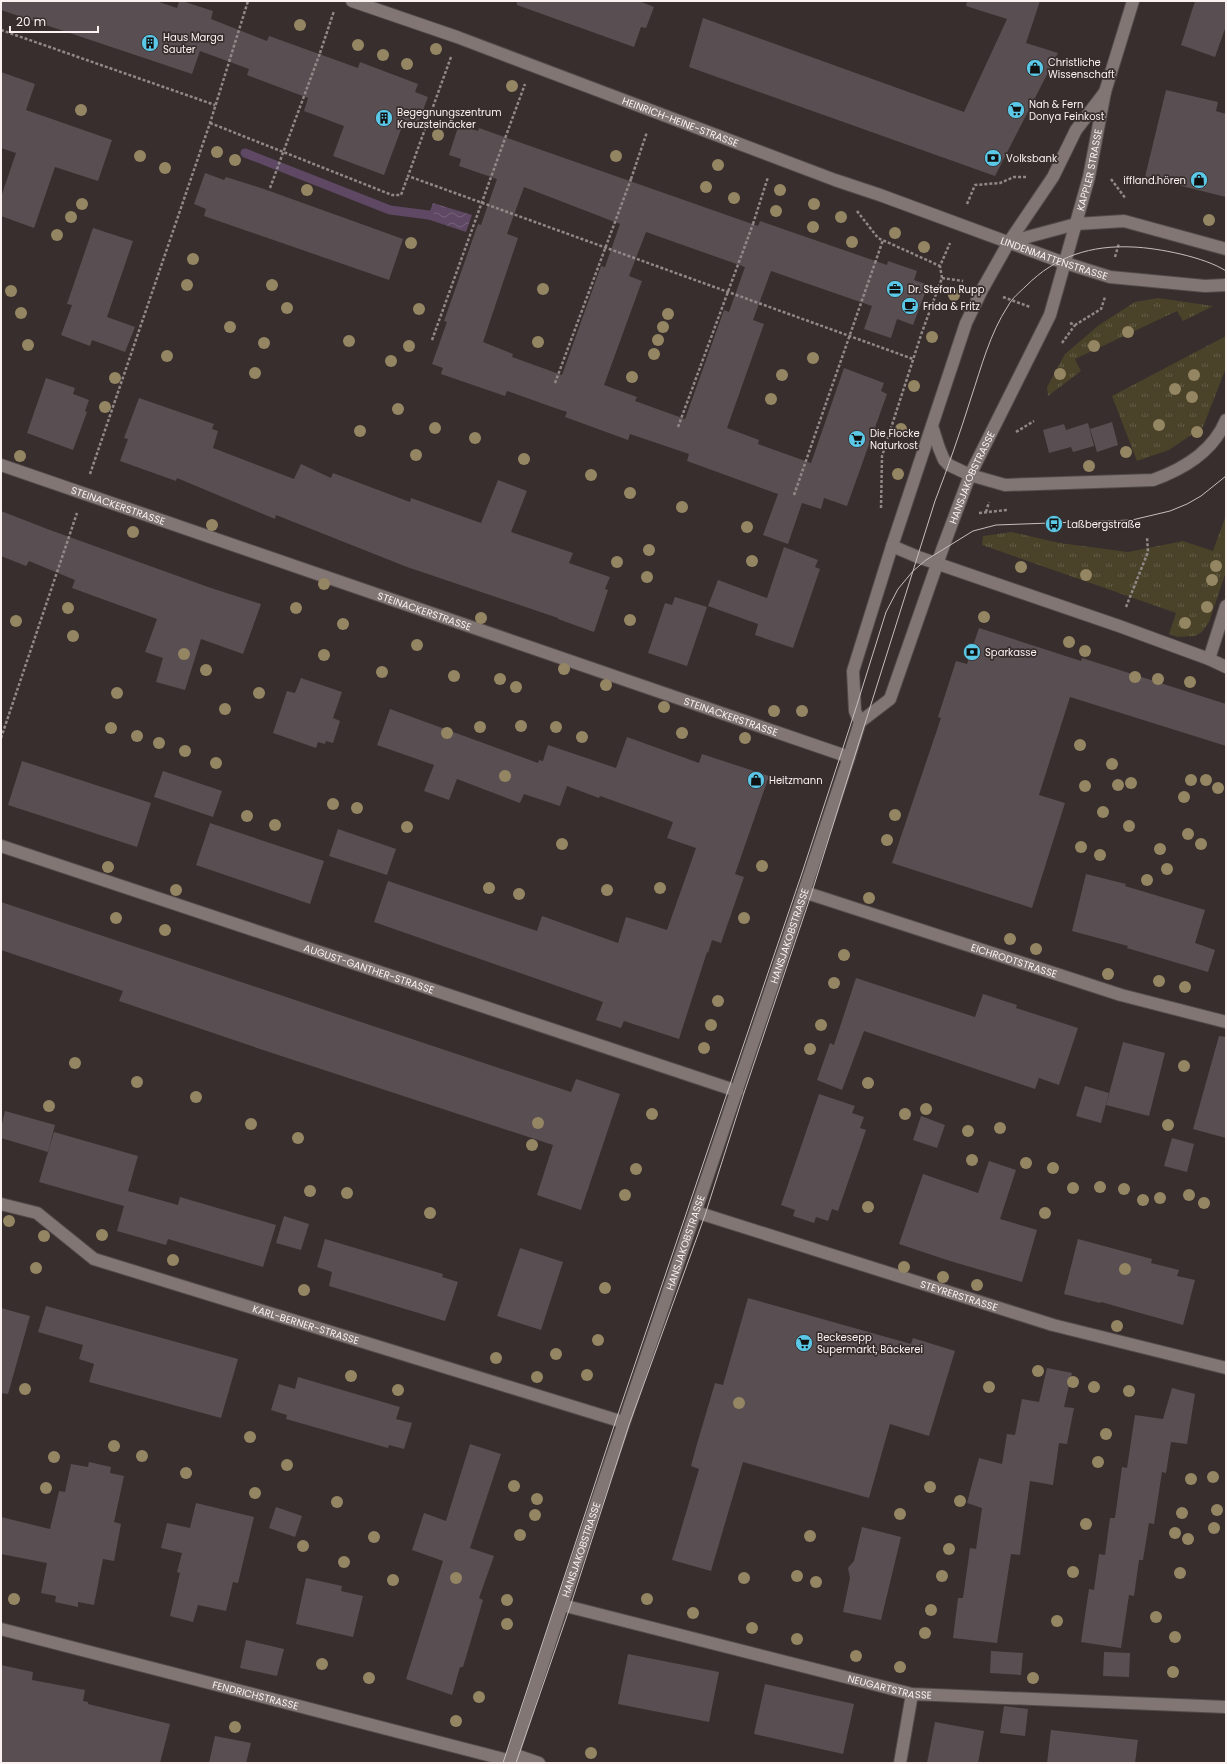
<svg xmlns="http://www.w3.org/2000/svg" width="1227" height="1764" font-family="Poppins,sans-serif">
<style>
.grass{fill:url(#grass-tufts)}
.water{fill:url(#water-waves)}
.lines{fill:none;stroke-linecap:round;stroke-linejoin:round}
.stream{stroke:#5e4863;stroke-width:9}
.building{fill:#594f53;fill-rule:evenodd}
.lane-casing{stroke:#534b4a;stroke-width:14}
.street-casing{stroke:#534b4a;stroke-width:14}
.secondary-casing{stroke:#534b4a;stroke-width:14}
.path{stroke:#918988;stroke-width:2.5;stroke-dasharray:3 2;stroke-linecap:butt}
.lane{stroke:#817674;stroke-width:12}
.street{stroke:#817674;stroke-width:12}
.secondary{stroke:#817674;stroke-width:12}
.tram{stroke:#c6bebd;stroke-width:1}
.path-bridge{stroke:#918988;stroke-width:2.5;stroke-dasharray:3 2;stroke-linecap:butt}
.tree{fill:#958663}
.labels{text-anchor:middle;stroke-width:3.5;stroke-linejoin:round;paint-order:stroke}
.poi-label{font-size:10px;fill:#f9f2f1;stroke:#372e2d;text-anchor:start}
.street-label{font-size:10px;fill:#f9f2f1;stroke:#372e2d}
</style>
<defs>
<pattern id="grass-tufts" width="24" height="20" patternUnits="userSpaceOnUse"><rect width="24" height="20" fill="#4a4229"/><path d="M3 7l-1-3M5 7V3M7 7l1-3M15 17l-1-3M17 17v-4M19 17l1-3" fill="none" stroke="#655e48"/></pattern>
<pattern id="water-waves" width="16" height="10" patternUnits="userSpaceOnUse"><rect width="16" height="10" fill="#5e4863"/><path d="M0 5q4-4 8 0t8 0" fill="none" stroke="#76637a"/></pattern>
</defs>
<rect width="100%" height="100%" fill="#372e2d"/>
<!-- grass -->
<g class="grass">
<path d="M1158 298 1213 306 1183 321 1177 311 1075 359 1081 371 1048 396 1047 387 1065 354 1099 325 1135 302Z"/>
<path d="M1226 336V368L1203 427 1169 450 1137 461 1112 396Z"/>
<path d="M1226 515V572L1209 622 1202 632 1195 636 1177 637 1169 634 1176 613 982 545 983 536 1011 532 1060 543 1128 552 1183 541 1213 551Z"/>
</g>
<!-- water -->
<path class="water" d="M433 203 472 215 466 232 427 219Z"/>
<g class="lines">
<!-- stream -->
<path class="stream" d="M245 153 390 210 429 215"/>
</g>
<!-- building -->
<g class="building">
<path d="M1 1H156L177 8 179 1H182L213 11 211 19 267 41 269 36 358 68 360 62 418 84 415 92 428 97 416 129 403 124 384 175 333 156 344 126 304 111 308 98 247 75 249 69 200 51 192 74 1 10Z"/>
<path d="M517 1H639L654 7 646 28 641 27 634 47 517 5Z"/>
<path d="M967 1H1040L1026 43 1058 53 995 176 689 67 703 18 964 112 1007 19 966 6Z"/>
<path d="M1195 1H1226V26L1215 57 1181 45Z"/>
<path d="M1 72 35 84 26 110 112 140 98 181 55 167 34 228 1 216V197L16 153 1 148Z"/>
<path d="M1166 90 1218 102 1216 111 1226 114V197L1145 177Z"/>
<path d="M459 124 478 131 479 128 758 226 760 221 887 265 888 261 917 271 914 280 928 285 913 325 897 319 891 338 864 329 872 306 771 271 753 320 764 324 727 428 759 440 758 444 811 463 844 368 884 383 881 391 887 394 847 506 824 498 821 509 802 503 788 544 763 535 778 494 687 461 689 454 630 434 628 440 565 417 567 412 555 408 507 391 505 396 441 374 443 368 432 364 447 322 444 321 478 224 481 225 497 179 459 166 461 159 449 155ZM524 187 620 224 605 267 601 266 562 375 512 357 513 354 483 342 518 238 507 234ZM646 232 745 267 729 312 724 310 685 419 635 401 637 397 604 385 642 281 629 276Z"/>
<path d="M205 173 224 180 226 177 264 189 403 239 389 280 204 216 206 209 194 204Z"/>
<path d="M93 228 133 241 107 317 135 327 125 352 92 340 90 346 61 335 72 305 67 304Z"/>
<path d="M46 378 75 388 73 394 89 400 85 411 87 412 73 450 27 433Z"/>
<path d="M139 398 214 424 212 429 218 431 213 448 294 479 301 464 331 478 333 473 410 502 411 498 481 523 498 480 527 491 511 532 573 553 569 563 610 577 605 589 608 590 594 632 558 619V618L407 567 276 515 275 519 177 478 176 481 120 461 128 439 124 438Z"/>
<path d="M1112 422 1118 445 1097 452 1090 429Z"/>
<path d="M1088 423 1094 446 1073 452 1071 447 1049 453 1043 430 1064 424 1066 430Z"/>
<path d="M1 511 50 530 211 588 261 604 243 654 201 639 185 690 156 682 163 658 145 652 157 619 72 588 75 580 29 561 26 566 1 556Z"/>
<path d="M784 547 818 560 815 567 820 569 793 648 755 635 758 624 708 606 718 580 767 598Z"/>
<path d="M675 597 707 607 687 666 648 653 665 603 672 605Z"/>
<path d="M979 628 1081 661 1082 658 1226 704V746L1070 697 1039 795 1065 803 1032 908 892 863 941 718 938 717 956 661 967 664Z"/>
<path d="M301 678 342 692 333 718 340 721 333 743 326 741 325 744 318 742 316 748 273 733 287 691 295 693Z"/>
<path d="M390 709 538 763 539 760 543 761 548 745 616 768 627 737 699 763 702 754 769 776 735 874 744 877 721 943 712 940 708 953 707 952 679 1039 624 1021 621 1028 596 1020 603 1002 374 922 388 881 537 931 542 916 618 943 626 917 667 930 696 848 667 838 673 822 600 796 599 798 567 786 560 806 524 794 520 803 457 779 449 800 424 791 434 765 377 745Z"/>
<path d="M22 761 151 803 137 847 8 805Z"/>
<path d="M163 771 222 791 213 817 154 797Z"/>
<path d="M210 823 324 861 310 904 196 865Z"/>
<path d="M338 829 396 849 387 875 329 856Z"/>
<path d="M1086 874 1126 884 1125 886 1205 910 1195 943 1215 950 1208 972 1127 948 1128 946 1072 931Z"/>
<path d="M1 902 571 1092 576 1079 620 1094 581 1210 537 1195 553 1145 263 1050 119 1001 123 991 1 950Z"/>
<path d="M856 978 975 1017 983 994 1017 1005 1016 1008 1078 1028 1059 1085 1039 1078 1035 1089 864 1031 842 1090 817 1080 830 1043 834 1045Z"/>
<path d="M1219 1036 1226 1037V1138L1193 1129Z"/>
<path d="M1123 1042 1165 1053 1149 1116 1106 1105Z"/>
<path d="M1085 1086 1109 1093 1101 1123 1076 1116Z"/>
<path d="M819 1094 855 1106 852 1113 864 1117 860 1128 866 1130 838 1211 832 1209 828 1221 816 1217 814 1223 793 1216 795 1210 781 1205Z"/>
<path d="M5 1111 55 1125 48 1152 1 1138V1128Z"/>
<path d="M921 1116 945 1125 937 1148 913 1140Z"/>
<path d="M54 1132 138 1156 128 1191 178 1205 180 1197 276 1225 263 1267 168 1239 166 1245 117 1231 124 1206 39 1182Z"/>
<path d="M1172 1138 1194 1144 1187 1172 1164 1166Z"/>
<path d="M989 1161 1016 1170 1000 1219 1037 1230 1022 1282 950 1261 899 1244 923 1174 978 1193Z"/>
<path d="M284 1216 309 1224 301 1250 276 1243Z"/>
<path d="M325 1239 443 1274 442 1277 458 1282 445 1321 329 1286 332 1272 317 1267Z"/>
<path d="M1078 1239 1152 1259 1151 1263 1179 1270 1177 1276 1195 1280 1183 1325 1101 1302 1100 1303 1064 1294Z"/>
<path d="M520 1248 563 1262 541 1330 497 1316Z"/>
<path d="M748 1298 911 1344 913 1338 955 1351 929 1436 890 1424 869 1498 743 1462 711 1571 672 1560 699 1469 691 1466 697 1444 715 1383 723 1385Z"/>
<path d="M46 1306 238 1359 221 1418 89 1382 94 1364 79 1359 83 1345 38 1332Z"/>
<path d="M1 1308 30 1316 8 1394 1 1393Z"/>
<path d="M1047 1368 1072 1373 1064 1407 1074 1408 1067 1444 1059 1443 1053 1485 1030 1481 1020 1555 1011 1554 997 1643 953 1638 958 1598H963L970 1548 976 1549 982 1508 967 1503 979 1458 1002 1464 1007 1434 1015 1435 1022 1399 1039 1402Z"/>
<path d="M298 1377 400 1407 396 1419 412 1423 404 1449 389 1445 388 1448 286 1419 287 1415 271 1410 279 1384 295 1389Z"/>
<path d="M1172 1388 1195 1394 1187 1444 1171 1442 1166 1473 1162 1472 1154 1524 1149 1523 1143 1560H1139L1134 1596 1129 1595 1121 1648 1081 1642 1089 1589 1094 1590 1099 1554 1105 1555 1110 1518H1115L1122 1467 1127 1468 1135 1415 1163 1419Z"/>
<path d="M470 1444 501 1454 470 1548 494 1556 479 1598 483 1600 463 1667H460L452 1695 406 1679 443 1561 412 1550 424 1513 446 1521Z"/>
<path d="M89 1462 111 1467 110 1473 124 1476 114 1522 121 1524 114 1561 103 1559 94 1605 78 1602V1607L55 1602 56 1596 41 1593 47 1563 1 1554V1517L50 1529 59 1491 65 1492 71 1464 88 1467Z"/>
<path d="M196 1503 254 1517 238 1583 233 1582 226 1611 198 1605 193 1622 170 1616 180 1573 177 1572 182 1553 161 1548 167 1523 190 1528Z"/>
<path d="M276 1507 302 1516 295 1537 269 1528Z"/>
<path d="M862 1527 901 1537 881 1620 843 1612 850 1578 848 1568 854 1561Z"/>
<path d="M306 1578 342 1586 341 1591 363 1596 353 1637 296 1624Z"/>
<path d="M246 1640 284 1649 277 1676 240 1668Z"/>
<path d="M991 1651 1023 1653 1021 1675 990 1673Z"/>
<path d="M1104 1652 1130 1653 1129 1677 1103 1676Z"/>
<path d="M628 1654 719 1672 709 1722 618 1704Z"/>
<path d="M1 1665 33 1672 32 1680 85 1690 83 1701 88 1702V1704L170 1724 160 1763H1Z"/>
<path d="M765 1684 854 1704 843 1754 754 1734Z"/>
<path d="M1004 1706 1028 1709 1025 1736 1000 1733Z"/>
<path d="M935 1722 984 1731 978 1763H927Z"/>
<path d="M1051 1730 1138 1740 1135 1763H1047Z"/>
<path d="M215 1736 251 1743 246 1763H209Z"/>
</g>
<g class="lines">
<defs>
<g id="lane">
<path d="M932 426 939 448 944 460 949 465 970 475 1005 485 1153 480C1184 469 1213 452 1226 420"/>
<path d="M513 1754 539 1763"/>
</g>
<g id="street">
<path id="s1" d="M352 1 457 37 835 180 880 195 1059 261 1110 277 1205 286 1226 285"/>
<path d="M1009 242 1076 224 1124 221 1226 249"/>
<path id="s2" d="M1 465 849 757"/>
<path d="M892 546 918 557 1119 626 1209 659 1226 667"/>
<path d="M1209 659 1226 606"/>
<path id="s3" d="M1 846 737 1091"/>
<path id="s4" d="M804 892 1121 995 1226 1022"/>
<path id="s5" d="M1 1204 37 1213 94 1259 623 1422"/>
<path id="s6" d="M696 1212 1053 1325 1226 1368"/>
<path id="s7" d="M562 1605 912 1694 1226 1707"/>
<path id="s8" d="M1 1629 511 1761"/>
<path d="M900 1763 912 1694"/>
</g>
<g id="secondary">
<path id="s9" d="M860 722 890 699 942 550 970 475 1050 315 1089 177 1105 92 1133 1"/>
<path id="s10" d="M510 1763 562 1605 804 892 849 757 860 722 855 711 853 671 892 546 966 323 983 288 1009 242 1053 177 1076 130 1105 92"/>
</g>
</defs>
<!-- lane casing -->
<use href="#lane" class="lane-casing"/>
<!-- street casing -->
<use href="#street" class="street-casing"/>
<!-- secondary casing -->
<use href="#secondary" class="secondary-casing"/>
<!-- path -->
<g class="path">
<path d="M1 30 215 105"/>
<path d="M320 53 334 11"/>
<path d="M451 57 408 176 913 359"/>
<path d="M210 123 392 195H401L408 176"/>
<path d="M507 133 525 84"/>
<path d="M631 179 647 132"/>
<path d="M1111 179 1126 199"/>
<path d="M967 204 975 185 1000 183 1014 177H1026"/>
<path d="M857 211 878 238 940 266"/>
<path d="M753 224 768 177"/>
<path d="M1115 257 1119 243"/>
<path d="M875 263 883 240"/>
<path d="M942 278 963 281"/>
<path d="M1003 297 1030 307"/>
<path d="M1070 323 1075 325 1101 309 1105 297"/>
<path d="M1062 343 1075 325"/>
<path d="M1016 432 1034 421"/>
<path d="M90 474 210 123 248 1"/>
<path d="M881 508 882 456 922 332 942 278 940 266 950 243"/>
<path d="M986 512 989 502"/>
<path d="M979 513 1007 510"/>
<path d="M1126 607 1148 552 1147 537"/>
<path d="M1 738 77 513"/>
</g>
<!-- lane -->
<use href="#lane" class="lane"/>
<!-- street -->
<use href="#street" class="street"/>
<!-- secondary -->
<use href="#secondary" class="secondary"/>
<!-- tram -->
<g class="tram">
<path d="M503 1763 616 1420 802 873 855 711 886 612 898 589 913 571 926 560 973 531 996 525 1132 520 1170 511 1187 504 1201 496 1226 476"/>
<path d="M516 1763 570 1607 629 1425 705 1215 744 1093 811 895 935 501C948 467 960 433 971 398 981 368 990 333 1008 306 1012 298 1020 292 1026 286 1056 256 1091 245 1133 247 1158 248 1205 257 1226 271"/>
</g>
<!-- path-bridge -->
<g class="path-bridge">
<path d="M270 188 320 53"/>
<path d="M432 340 507 133"/>
<path d="M555 383 631 179"/>
<path d="M678 427 753 224"/>
<path d="M794 495 875 263"/>
</g>
</g>
<!-- trees -->
<g class="tree">
<circle cx="300" cy="25" r="6"/>
<circle cx="358" cy="45" r="6"/>
<circle cx="436" cy="49" r="6"/>
<circle cx="383" cy="55" r="6"/>
<circle cx="407" cy="64" r="6"/>
<circle cx="512" cy="86" r="6"/>
<circle cx="81" cy="110" r="6"/>
<circle cx="438" cy="135" r="6"/>
<circle cx="217" cy="152" r="6"/>
<circle cx="140" cy="156" r="6"/>
<circle cx="616" cy="156" r="6"/>
<circle cx="235" cy="160" r="6"/>
<circle cx="718" cy="165" r="6"/>
<circle cx="165" cy="168" r="6"/>
<circle cx="706" cy="187" r="6"/>
<circle cx="307" cy="190" r="6"/>
<circle cx="780" cy="190" r="6"/>
<circle cx="734" cy="198" r="6"/>
<circle cx="82" cy="204" r="6"/>
<circle cx="814" cy="204" r="6"/>
<circle cx="776" cy="211" r="6"/>
<circle cx="71" cy="217" r="6"/>
<circle cx="841" cy="217" r="6"/>
<circle cx="1209" cy="220" r="6"/>
<circle cx="813" cy="227" r="6"/>
<circle cx="895" cy="233" r="6"/>
<circle cx="57" cy="235" r="6"/>
<circle cx="852" cy="242" r="6"/>
<circle cx="411" cy="243" r="6"/>
<circle cx="924" cy="247" r="6"/>
<circle cx="193" cy="259" r="6"/>
<circle cx="187" cy="285" r="6"/>
<circle cx="272" cy="285" r="6"/>
<circle cx="543" cy="289" r="6"/>
<circle cx="11" cy="291" r="6"/>
<circle cx="954" cy="295" r="6"/>
<circle cx="287" cy="308" r="6"/>
<circle cx="419" cy="309" r="6"/>
<circle cx="21" cy="313" r="6"/>
<circle cx="668" cy="314" r="6"/>
<circle cx="230" cy="327" r="6"/>
<circle cx="663" cy="327" r="6"/>
<circle cx="1128" cy="332" r="6"/>
<circle cx="932" cy="337" r="6"/>
<circle cx="658" cy="340" r="6"/>
<circle cx="349" cy="341" r="6"/>
<circle cx="538" cy="342" r="6"/>
<circle cx="264" cy="343" r="6"/>
<circle cx="28" cy="345" r="6"/>
<circle cx="409" cy="346" r="6"/>
<circle cx="1094" cy="346" r="6"/>
<circle cx="654" cy="354" r="6"/>
<circle cx="167" cy="356" r="6"/>
<circle cx="813" cy="358" r="6"/>
<circle cx="391" cy="361" r="6"/>
<circle cx="255" cy="373" r="6"/>
<circle cx="1060" cy="374" r="6"/>
<circle cx="782" cy="375" r="6"/>
<circle cx="1194" cy="375" r="6"/>
<circle cx="632" cy="377" r="6"/>
<circle cx="115" cy="378" r="6"/>
<circle cx="914" cy="386" r="6"/>
<circle cx="1175" cy="389" r="6"/>
<circle cx="1192" cy="397" r="6"/>
<circle cx="771" cy="399" r="6"/>
<circle cx="105" cy="407" r="6"/>
<circle cx="398" cy="409" r="6"/>
<circle cx="1159" cy="425" r="6"/>
<circle cx="435" cy="428" r="6"/>
<circle cx="901" cy="429" r="6"/>
<circle cx="360" cy="431" r="6"/>
<circle cx="1197" cy="432" r="6"/>
<circle cx="475" cy="438" r="6"/>
<circle cx="1126" cy="452" r="6"/>
<circle cx="416" cy="455" r="6"/>
<circle cx="20" cy="456" r="6"/>
<circle cx="524" cy="459" r="6"/>
<circle cx="1089" cy="466" r="6"/>
<circle cx="898" cy="474" r="6"/>
<circle cx="591" cy="475" r="6"/>
<circle cx="630" cy="493" r="6"/>
<circle cx="682" cy="507" r="6"/>
<circle cx="212" cy="525" r="6"/>
<circle cx="747" cy="527" r="6"/>
<circle cx="133" cy="532" r="6"/>
<circle cx="649" cy="550" r="6"/>
<circle cx="752" cy="561" r="6"/>
<circle cx="617" cy="562" r="6"/>
<circle cx="1216" cy="566" r="6"/>
<circle cx="1021" cy="567" r="6"/>
<circle cx="1086" cy="575" r="6"/>
<circle cx="647" cy="577" r="6"/>
<circle cx="1212" cy="580" r="6"/>
<circle cx="324" cy="584" r="6"/>
<circle cx="1207" cy="607" r="6"/>
<circle cx="68" cy="608" r="6"/>
<circle cx="296" cy="608" r="6"/>
<circle cx="984" cy="617" r="6"/>
<circle cx="481" cy="618" r="6"/>
<circle cx="630" cy="620" r="6"/>
<circle cx="16" cy="621" r="6"/>
<circle cx="1185" cy="623" r="6"/>
<circle cx="343" cy="624" r="6"/>
<circle cx="73" cy="636" r="6"/>
<circle cx="1069" cy="642" r="6"/>
<circle cx="417" cy="645" r="6"/>
<circle cx="1085" cy="651" r="6"/>
<circle cx="184" cy="654" r="6"/>
<circle cx="324" cy="655" r="6"/>
<circle cx="564" cy="669" r="6"/>
<circle cx="206" cy="670" r="6"/>
<circle cx="382" cy="672" r="6"/>
<circle cx="454" cy="676" r="6"/>
<circle cx="1135" cy="677" r="6"/>
<circle cx="500" cy="679" r="6"/>
<circle cx="1158" cy="679" r="6"/>
<circle cx="1190" cy="682" r="6"/>
<circle cx="606" cy="685" r="6"/>
<circle cx="516" cy="687" r="6"/>
<circle cx="117" cy="693" r="6"/>
<circle cx="259" cy="693" r="6"/>
<circle cx="664" cy="707" r="6"/>
<circle cx="225" cy="709" r="6"/>
<circle cx="774" cy="711" r="6"/>
<circle cx="802" cy="711" r="6"/>
<circle cx="521" cy="726" r="6"/>
<circle cx="480" cy="727" r="6"/>
<circle cx="556" cy="727" r="6"/>
<circle cx="111" cy="728" r="6"/>
<circle cx="447" cy="733" r="6"/>
<circle cx="682" cy="733" r="6"/>
<circle cx="137" cy="736" r="6"/>
<circle cx="582" cy="737" r="6"/>
<circle cx="745" cy="738" r="6"/>
<circle cx="159" cy="743" r="6"/>
<circle cx="1080" cy="745" r="6"/>
<circle cx="185" cy="751" r="6"/>
<circle cx="216" cy="763" r="6"/>
<circle cx="1112" cy="764" r="6"/>
<circle cx="505" cy="776" r="6"/>
<circle cx="1191" cy="780" r="6"/>
<circle cx="1206" cy="780" r="6"/>
<circle cx="1131" cy="783" r="6"/>
<circle cx="1118" cy="785" r="6"/>
<circle cx="1085" cy="786" r="6"/>
<circle cx="1218" cy="788" r="6"/>
<circle cx="1184" cy="797" r="6"/>
<circle cx="333" cy="804" r="6"/>
<circle cx="357" cy="808" r="6"/>
<circle cx="1103" cy="812" r="6"/>
<circle cx="895" cy="815" r="6"/>
<circle cx="247" cy="816" r="6"/>
<circle cx="275" cy="825" r="6"/>
<circle cx="1129" cy="826" r="6"/>
<circle cx="407" cy="827" r="6"/>
<circle cx="1188" cy="834" r="6"/>
<circle cx="887" cy="840" r="6"/>
<circle cx="562" cy="844" r="6"/>
<circle cx="1201" cy="844" r="6"/>
<circle cx="1081" cy="847" r="6"/>
<circle cx="1160" cy="849" r="6"/>
<circle cx="1100" cy="855" r="6"/>
<circle cx="762" cy="866" r="6"/>
<circle cx="108" cy="867" r="6"/>
<circle cx="1167" cy="869" r="6"/>
<circle cx="1147" cy="880" r="6"/>
<circle cx="489" cy="888" r="6"/>
<circle cx="660" cy="888" r="6"/>
<circle cx="176" cy="890" r="6"/>
<circle cx="607" cy="890" r="6"/>
<circle cx="519" cy="894" r="6"/>
<circle cx="869" cy="898" r="6"/>
<circle cx="116" cy="918" r="6"/>
<circle cx="744" cy="918" r="6"/>
<circle cx="165" cy="930" r="6"/>
<circle cx="1010" cy="939" r="6"/>
<circle cx="1036" cy="949" r="6"/>
<circle cx="844" cy="955" r="6"/>
<circle cx="1108" cy="974" r="6"/>
<circle cx="1159" cy="981" r="6"/>
<circle cx="834" cy="983" r="6"/>
<circle cx="1185" cy="987" r="6"/>
<circle cx="718" cy="1001" r="6"/>
<circle cx="711" cy="1025" r="6"/>
<circle cx="821" cy="1025" r="6"/>
<circle cx="704" cy="1048" r="6"/>
<circle cx="810" cy="1049" r="6"/>
<circle cx="75" cy="1063" r="6"/>
<circle cx="1184" cy="1066" r="6"/>
<circle cx="137" cy="1082" r="6"/>
<circle cx="868" cy="1083" r="6"/>
<circle cx="196" cy="1097" r="6"/>
<circle cx="49" cy="1106" r="6"/>
<circle cx="926" cy="1109" r="6"/>
<circle cx="652" cy="1114" r="6"/>
<circle cx="905" cy="1114" r="6"/>
<circle cx="538" cy="1123" r="6"/>
<circle cx="251" cy="1124" r="6"/>
<circle cx="1168" cy="1125" r="6"/>
<circle cx="1000" cy="1128" r="6"/>
<circle cx="968" cy="1131" r="6"/>
<circle cx="298" cy="1138" r="6"/>
<circle cx="532" cy="1145" r="6"/>
<circle cx="972" cy="1160" r="6"/>
<circle cx="1026" cy="1163" r="6"/>
<circle cx="1053" cy="1168" r="6"/>
<circle cx="636" cy="1169" r="6"/>
<circle cx="1100" cy="1187" r="6"/>
<circle cx="1073" cy="1188" r="6"/>
<circle cx="1124" cy="1189" r="6"/>
<circle cx="310" cy="1191" r="6"/>
<circle cx="347" cy="1193" r="6"/>
<circle cx="625" cy="1195" r="6"/>
<circle cx="1189" cy="1195" r="6"/>
<circle cx="1160" cy="1198" r="6"/>
<circle cx="1143" cy="1200" r="6"/>
<circle cx="1204" cy="1203" r="6"/>
<circle cx="868" cy="1207" r="6"/>
<circle cx="430" cy="1213" r="6"/>
<circle cx="1045" cy="1213" r="6"/>
<circle cx="9" cy="1221" r="6"/>
<circle cx="102" cy="1235" r="6"/>
<circle cx="44" cy="1236" r="6"/>
<circle cx="173" cy="1260" r="6"/>
<circle cx="904" cy="1267" r="6"/>
<circle cx="36" cy="1268" r="6"/>
<circle cx="1125" cy="1269" r="6"/>
<circle cx="943" cy="1277" r="6"/>
<circle cx="977" cy="1285" r="6"/>
<circle cx="605" cy="1288" r="6"/>
<circle cx="304" cy="1290" r="6"/>
<circle cx="1117" cy="1326" r="6"/>
<circle cx="598" cy="1340" r="6"/>
<circle cx="556" cy="1354" r="6"/>
<circle cx="496" cy="1358" r="6"/>
<circle cx="1038" cy="1371" r="6"/>
<circle cx="587" cy="1375" r="6"/>
<circle cx="351" cy="1376" r="6"/>
<circle cx="537" cy="1377" r="6"/>
<circle cx="1073" cy="1382" r="6"/>
<circle cx="989" cy="1387" r="6"/>
<circle cx="1094" cy="1387" r="6"/>
<circle cx="25" cy="1389" r="6"/>
<circle cx="398" cy="1390" r="6"/>
<circle cx="1129" cy="1391" r="6"/>
<circle cx="739" cy="1403" r="6"/>
<circle cx="1106" cy="1434" r="6"/>
<circle cx="250" cy="1437" r="6"/>
<circle cx="114" cy="1446" r="6"/>
<circle cx="142" cy="1456" r="6"/>
<circle cx="54" cy="1457" r="6"/>
<circle cx="1098" cy="1462" r="6"/>
<circle cx="287" cy="1465" r="6"/>
<circle cx="186" cy="1473" r="6"/>
<circle cx="1213" cy="1477" r="6"/>
<circle cx="1191" cy="1479" r="6"/>
<circle cx="514" cy="1486" r="6"/>
<circle cx="930" cy="1487" r="6"/>
<circle cx="46" cy="1488" r="6"/>
<circle cx="255" cy="1493" r="6"/>
<circle cx="537" cy="1499" r="6"/>
<circle cx="960" cy="1501" r="6"/>
<circle cx="337" cy="1502" r="6"/>
<circle cx="1217" cy="1510" r="6"/>
<circle cx="1182" cy="1513" r="6"/>
<circle cx="900" cy="1514" r="6"/>
<circle cx="535" cy="1515" r="6"/>
<circle cx="1086" cy="1524" r="6"/>
<circle cx="1214" cy="1528" r="6"/>
<circle cx="1175" cy="1533" r="6"/>
<circle cx="520" cy="1535" r="6"/>
<circle cx="810" cy="1536" r="6"/>
<circle cx="374" cy="1537" r="6"/>
<circle cx="1188" cy="1539" r="6"/>
<circle cx="303" cy="1546" r="6"/>
<circle cx="949" cy="1549" r="6"/>
<circle cx="344" cy="1562" r="6"/>
<circle cx="1073" cy="1572" r="6"/>
<circle cx="1180" cy="1573" r="6"/>
<circle cx="797" cy="1576" r="6"/>
<circle cx="942" cy="1576" r="6"/>
<circle cx="456" cy="1578" r="6"/>
<circle cx="744" cy="1578" r="6"/>
<circle cx="393" cy="1580" r="6"/>
<circle cx="816" cy="1582" r="6"/>
<circle cx="14" cy="1599" r="6"/>
<circle cx="647" cy="1599" r="6"/>
<circle cx="507" cy="1600" r="6"/>
<circle cx="931" cy="1610" r="6"/>
<circle cx="693" cy="1613" r="6"/>
<circle cx="1156" cy="1617" r="6"/>
<circle cx="1057" cy="1621" r="6"/>
<circle cx="507" cy="1624" r="6"/>
<circle cx="752" cy="1628" r="6"/>
<circle cx="925" cy="1633" r="6"/>
<circle cx="1175" cy="1637" r="6"/>
<circle cx="797" cy="1639" r="6"/>
<circle cx="856" cy="1656" r="6"/>
<circle cx="322" cy="1664" r="6"/>
<circle cx="900" cy="1667" r="6"/>
<circle cx="1173" cy="1672" r="6"/>
<circle cx="369" cy="1678" r="6"/>
<circle cx="1033" cy="1678" r="6"/>
<circle cx="479" cy="1697" r="6"/>
<circle cx="456" cy="1721" r="6"/>
<circle cx="235" cy="1727" r="6"/>
<circle cx="591" cy="1753" r="6"/>
</g>
<!-- icons -->
<defs>
<symbol id="building-disc" viewBox="-11 -11 22 22"><circle r="9.5" fill="#5bc8e7" stroke="#372e2d"/><path d="M-4-6H4V6H1V3H-1V6H-4ZM-2.5-4.3h1.7v1.8h-1.7ZM.8-4.3h1.7v1.8H.8ZM-2.5-1h1.7V.8h-1.7ZM.8-1h1.7V.8H.8Z" fill="#111"/></symbol>
<symbol id="shop-disc" viewBox="-11 -11 22 22"><circle r="9.5" fill="#5bc8e7" stroke="#372e2d"/><path d="M-5-2.5h2.3a2.7 3.5 0 0 1 5.4 0H5L5.5 6h-11ZM-1.5-2.5h3a1.5 2.3 0 0 0-3 0Z" fill="#111"/></symbol>
<symbol id="supermarket-disc" viewBox="-11 -11 22 22"><circle r="9.5" fill="#5bc8e7" stroke="#372e2d"/><path d="M-6-5.5h2.5l.6 2H6L4.5 2H-2.5L-4.4-4H-6ZM-1.5 3.2a1.3 1.3 0 1 0 .1 0ZM3 3.2a1.3 1.3 0 1 0 .1 0Z" fill="#111"/></symbol>
<symbol id="bank-disc" viewBox="-11 -11 22 22"><circle r="9.5" fill="#5bc8e7" stroke="#372e2d"/><path d="M-6-4H6V4H-6ZM0-2.3a2.3 2.3 0 1 0 0 4.6a2.3 2.3 0 1 0 0-4.6Z" fill="#111"/></symbol>
<symbol id="office-disc" viewBox="-11 -11 22 22"><circle r="9.5" fill="#5bc8e7" stroke="#372e2d"/><path d="M-6-3h4V-5.5h4V-3h4V5H-6ZM-1-4.5V-3h2v-1.5ZM-6 0V1H6V0Z" fill="#111"/></symbol>
<symbol id="cafe-disc" viewBox="-11 -11 22 22"><circle r="9.5" fill="#5bc8e7" stroke="#372e2d"/><path d="M-5.5-4.5H6V0H3Q3 3.5 0 3.5H-2.5Q-5.5 3.5-5.5 0ZM3-3.2v2h1.7v-2ZM-6 4.5H4V6H-6Z" fill="#111"/></symbol>
<symbol id="bus-disc" viewBox="-11 -11 22 22"><circle r="9.5" fill="#5bc8e7" stroke="#372e2d"/><path d="M-5-6H5V4H4V6H2V4H-2V6H-4V4H-5ZM-3.5-4V0h7V-4ZM-3.5 1.2v1.5H-2V1.2ZM2 1.2v1.5H3.5V1.2Z" fill="#111"/></symbol>
</defs>
<g fill-rule="evenodd">
<use href="#building-disc" x="140" y="33" width="20" height="20"/>
<use href="#shop-disc" x="1025" y="58" width="20" height="20"/>
<use href="#supermarket-disc" x="1006" y="100" width="20" height="20"/>
<use href="#building-disc" x="374" y="108" width="20" height="20"/>
<use href="#bank-disc" x="983" y="148" width="20" height="20"/>
<use href="#shop-disc" x="1189" y="170" width="20" height="20"/>
<use href="#office-disc" x="885" y="279" width="20" height="20"/>
<use href="#cafe-disc" x="900" y="296" width="20" height="20"/>
<use href="#supermarket-disc" x="847" y="429" width="20" height="20"/>
<use href="#bus-disc" x="1044" y="514" width="20" height="20"/>
<use href="#bank-disc" x="962" y="642" width="20" height="20"/>
<use href="#shop-disc" x="746" y="770" width="20" height="20"/>
<use href="#supermarket-disc" x="794" y="1333" width="20" height="20"/>
</g>
<g class="labels">
<!-- poi labels -->
<g class="poi-label">
<text x="163" y="41">Haus Marga<tspan x="163" dy="12">Sauter</tspan></text>
<text x="1048" y="66">Christliche<tspan x="1048" dy="12">Wissenschaft</tspan></text>
<text x="1029" y="108">Nah &amp; Fern<tspan x="1029" dy="12">Donya Feinkost</tspan></text>
<text x="397" y="116">Begegnungszentrum<tspan x="397" dy="12">Kreuzsteinäcker</tspan></text>
<text x="1006" y="162">Volksbank</text>
<text x="1186" y="184" text-anchor="end">iffland.hören</text>
<text x="908" y="293">Dr. Stefan Rupp</text>
<text x="923" y="310">Frida &amp; Fritz</text>
<text x="870" y="437">Die Flocke<tspan x="870" dy="12">Naturkost</tspan></text>
<text x="1067" y="528">Laßbergstraße</text>
<text x="985" y="656">Sparkasse</text>
<text x="769" y="784">Heitzmann</text>
<text x="817" y="1341">Beckesepp<tspan x="817" dy="12">Supermarkt, Bäckerei</tspan></text>
</g>
<!-- street labels -->
<g class="street-label">
<text dy="4" stroke="none"><textPath href="#s1" startOffset="350">HEINRICH-HEINE-STRASSE</textPath></text>
<text dy="4" stroke="none"><textPath href="#s9" startOffset="605">KAPPLER STRASSE</textPath></text>
<text dy="4" stroke="none"><textPath href="#s1" startOffset="748">LINDENMATTENSTRASSE</textPath></text>
<text dy="4" stroke="none"><textPath href="#s9" startOffset="274">HANSJAKOBSTRASSE</textPath></text>
<text dy="4" stroke="none"><textPath href="#s2" startOffset="124">STEINACKERSTRASSE</textPath></text>
<text dy="4" stroke="none"><textPath href="#s2" startOffset="448">STEINACKERSTRASSE</textPath></text>
<text dy="4" stroke="none"><textPath href="#s2" startOffset="772">STEINACKERSTRASSE</textPath></text>
<text dy="4" stroke="none"><textPath href="#s10" startOffset="873">HANSJAKOBSTRASSE</textPath></text>
<text dy="4" stroke="none"><textPath href="#s4" startOffset="221">EICHRODTSTRASSE</textPath></text>
<text dy="4" stroke="none"><textPath href="#s3" startOffset="388">AUGUST-GANTHER-STRASSE</textPath></text>
<text dy="4" stroke="none"><textPath href="#s10" startOffset="549">HANSJAKOBSTRASSE</textPath></text>
<text dy="4" stroke="none"><textPath href="#s6" startOffset="276">STEYRERSTRASSE</textPath></text>
<text dy="4" stroke="none"><textPath href="#s5" startOffset="332">KARL-BERNER-STRASSE</textPath></text>
<text dy="4" stroke="none"><textPath href="#s10" startOffset="225">HANSJAKOBSTRASSE</textPath></text>
<text dy="4" stroke="none"><textPath href="#s7" startOffset="338">NEUGARTSTRASSE</textPath></text>
<text dy="4" stroke="none"><textPath href="#s8" startOffset="263">FENDRICHSTRASSE</textPath></text>
</g>
</g>
<!-- border -->
<rect width="1227" height="1764" fill="none" stroke="#f9f2f1" stroke-width="4"/>
<!-- scale -->
<path d="M10 26v6h88v-6" fill="none" stroke="#f9f2f1" stroke-width="2"/>
<text x="16" y="26" font-size="12" fill="#f9f2f1" stroke="#372e2d" stroke-width="3" paint-order="stroke">20 m</text>
</svg>
